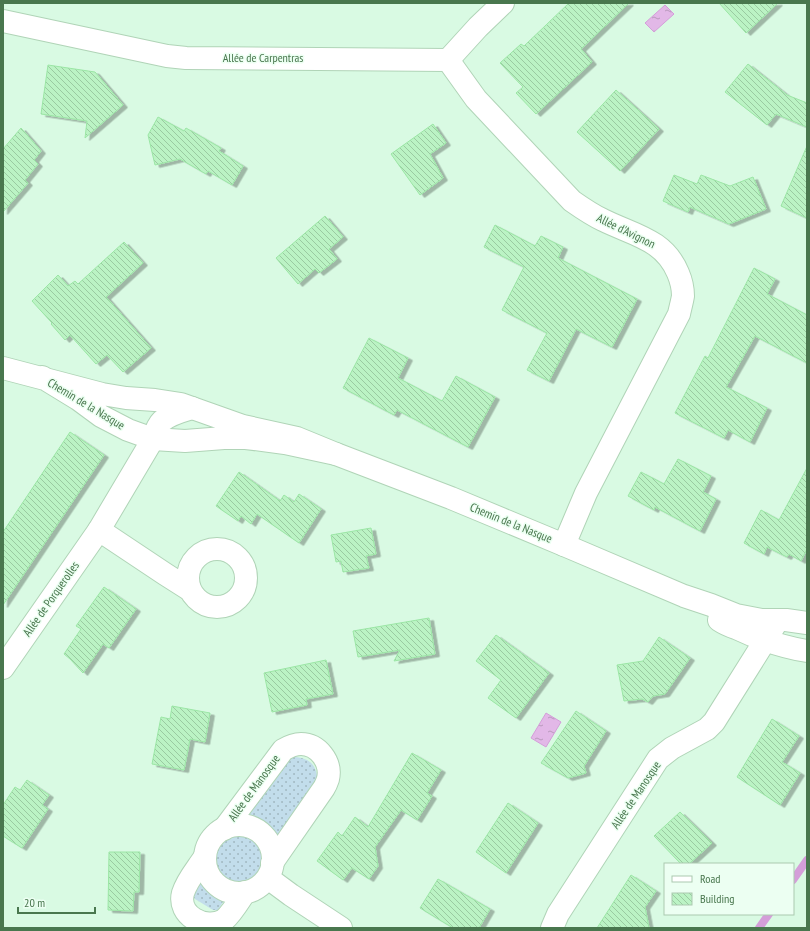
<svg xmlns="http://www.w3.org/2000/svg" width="810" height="931" font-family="'PT Sans Narrow',sans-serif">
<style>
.residential{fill:#d9fae3;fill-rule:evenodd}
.grass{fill:url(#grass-dots)}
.water{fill:url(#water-ripples);stroke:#d49ed9}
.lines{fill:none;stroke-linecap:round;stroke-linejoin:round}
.stream{stroke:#d49ed9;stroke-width:8}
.building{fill:url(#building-back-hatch);stroke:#9be6a5;filter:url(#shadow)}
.street-casing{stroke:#b0d4b7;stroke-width:24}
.street{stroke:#fff;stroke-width:22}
.labels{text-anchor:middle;stroke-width:3;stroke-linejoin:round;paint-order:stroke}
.street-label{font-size:12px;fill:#49774e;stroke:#ecfff2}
</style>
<defs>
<pattern id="grass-dots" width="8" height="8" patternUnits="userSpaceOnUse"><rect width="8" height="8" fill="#c2ddeb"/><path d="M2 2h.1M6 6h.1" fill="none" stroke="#a0b8c1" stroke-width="1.8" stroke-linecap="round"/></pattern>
<pattern id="water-ripples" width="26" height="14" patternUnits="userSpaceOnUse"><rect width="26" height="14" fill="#e2b8e7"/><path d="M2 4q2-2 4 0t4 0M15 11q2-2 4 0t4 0" fill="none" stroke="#b99abd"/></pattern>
<pattern id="building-back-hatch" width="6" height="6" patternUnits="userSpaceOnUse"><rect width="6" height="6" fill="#bbf3c4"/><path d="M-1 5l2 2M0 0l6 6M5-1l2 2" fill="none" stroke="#9acaa1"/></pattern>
<filter id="shadow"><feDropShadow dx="4.5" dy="2.5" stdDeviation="0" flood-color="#0004"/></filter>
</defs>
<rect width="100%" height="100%" fill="#e5fded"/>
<!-- residential -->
<path class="residential" d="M3 3H807V928H3ZM665 864H793V914H665Z"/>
<!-- grass -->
<g class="grass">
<path d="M294 757C312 758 317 767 318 783L278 842C269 826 258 820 241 817L286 759Z"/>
<circle cx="239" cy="860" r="25"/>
<path d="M201 882 209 891 222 900 223 902 218 910H213L195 899 193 896 194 888Z"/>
</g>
<!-- water -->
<g class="water">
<path d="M665 5 674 14 654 32 645 23Z"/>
<path d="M546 713 561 722 546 747 531 738Z"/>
</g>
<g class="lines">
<!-- stream -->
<g class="stream">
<path d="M793 880 807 860"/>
<path d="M759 928 769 914"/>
</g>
</g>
<!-- building -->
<g class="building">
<path d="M569 3H629L581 49 592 62 536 114 516 93 523 87 500 63 521 44 524 46Z"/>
<path d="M719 3H778L746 33Z"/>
<path d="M748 64 787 95 807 103V127L776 114 767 125 725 92Z"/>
<path d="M48 65 95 72 123 105 85 138 87 121 41 114Z"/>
<path d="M616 90 659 129 620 171 577 132Z"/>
<path d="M158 117 184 131 186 128 221 148 219 151 243 166 232 185 208 171 206 174 180 159 155 165 148 135Z"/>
<path d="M433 124 446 143 430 154 443 178 420 195 391 154Z"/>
<path d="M21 128 41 151 34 160 38 164 25 180 28 183 3 212V149Z"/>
<path d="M807 146V218L781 206Z"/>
<path d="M674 175 697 184 701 175 730 186 753 177 766 209 729 224 690 207 688 212 663 201Z"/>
<path d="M325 216 343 237 329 249 337 259 319 273 315 269 298 284 276 258Z"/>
<path d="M495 225 535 246 541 236 563 247 558 258 637 299 612 347 576 329 549 381 527 370 547 333 502 310 524 267 484 247Z"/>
<path d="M124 242 143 263 106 297 151 348 123 372 107 355 96 364 70 335 65 340 51 324 52 323 32 301 58 275 68 286 75 281 78 284Z"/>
<path d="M754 268 775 279 767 294 807 315V363L755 336 726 387 767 408 750 442 728 430 724 438 675 413 705 356 708 358Z"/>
<path d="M369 338 408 358 398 378 442 401 456 376 495 397 468 447 397 410 394 415 343 388Z"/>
<path d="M70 432 104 455 3 605V532Z"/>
<path d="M678 459 711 476 703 492 716 499 700 531 655 507 654 510 628 496 641 472 664 484Z"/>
<path d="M807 468V549L801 561 789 554 787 557 767 547 764 554 744 543 761 510 779 520Z"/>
<path d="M239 472 280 501 284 495 294 502 299 494 321 509 299 543 257 514 251 524 241 516 238 521 216 506Z"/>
<path d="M371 528 376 554 366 556 369 568 343 572 341 561 336 562 331 535Z"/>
<path d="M104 587 136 609 109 648 103 644 83 673 70 659 64 654 81 629 76 626Z"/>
<path d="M429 618 435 654 394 661 400 650 358 657 353 631Z"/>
<path d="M496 635 549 673 516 718 488 698 501 680 476 661Z"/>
<path d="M659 637 690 658 665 694 653 696 648 702 642 699 624 701 617 665 643 661Z"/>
<path d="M326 660 333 694 306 699 307 705 272 712 264 673Z"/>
<path d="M172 706 210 713 205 742 190 739 184 770 152 764 161 717 170 719Z"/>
<path d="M576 711 606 731 584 766 586 773 568 778 541 763Z"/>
<path d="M772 719 799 736 782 762 800 773 780 805 737 777Z"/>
<path d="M412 753 441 770 427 793 432 796 417 820 401 810 375 847 378 866 369 879 352 868 343 880 317 861 338 832 342 836 355 817 368 827Z"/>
<path d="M27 780 49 795 42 805 48 809 22 848 3 836V805L15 787 20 790Z"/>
<path d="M508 803 538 823 506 873 476 852Z"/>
<path d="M680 812 712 843 689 864H681L654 836Z"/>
<path d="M109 852H140L139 892H134L133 911 108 910Z"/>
<path d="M631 875 656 891 645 907 649 928H597Z"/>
<path d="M438 879 490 909 479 928H453L420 908Z"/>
</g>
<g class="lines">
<defs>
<g id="street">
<path d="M3 21 167 56 186 58 448 60 478 27 503 3"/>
<path d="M448 60 476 99 572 201C582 208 592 215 603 220 633 235 664 239 678 273 681 280 683 288 683 296 682 302 680 309 679 314L586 493 564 545"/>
<path d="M3 368 102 394 126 398 155 400 181 404 243 426 297 438 336 454 285 443 246 438H224L185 441 153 439 128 430 101 416 78 399 42 377"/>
<path d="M336 454 451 498 564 545 684 596 711 605 736 615 762 620H786L807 623"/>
<path d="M99 530 165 574 190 590"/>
<circle cx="217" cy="578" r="29"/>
<path d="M719 620C725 624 730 626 736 628 759 639 782 647 807 651"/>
<path d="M3 668 99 530 153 439C155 433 157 426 162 421 170 414 182 411 192 408"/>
<circle cx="239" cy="859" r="34"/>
<path d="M224 829 283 750C288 747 294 744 301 744 318 744 332 762 328 779 327 782 326 785 324 788L272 863"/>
<path d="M204 858C197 869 187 880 183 893 177 915 205 931 224 920 232 913 239 901 245 892"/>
<path d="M268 878 291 895 341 928"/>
<path d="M552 928 558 914 658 759 672 748 707 729 714 722 778 620"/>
</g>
</defs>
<!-- street casing -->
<use href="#street" class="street-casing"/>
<!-- street -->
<use href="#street" class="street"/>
</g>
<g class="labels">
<!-- street labels -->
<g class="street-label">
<text x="263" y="62">Allée de Carpentras</text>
<text transform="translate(626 231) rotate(26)" y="4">Allée d'Avignon</text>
<text transform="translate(86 404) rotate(31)" y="4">Chemin de la Nasque</text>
<text transform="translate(511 523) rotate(22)" y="4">Chemin de la Nasque</text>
<text transform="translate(51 599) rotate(-55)" y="4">Allée de Porquerolles</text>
<text transform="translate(254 788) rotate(-54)" y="4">Allée de Manosque</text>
<text transform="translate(636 795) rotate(-56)" y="4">Allée de Manosque</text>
</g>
</g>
<!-- border -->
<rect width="810" height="931" fill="none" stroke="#49774e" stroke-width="8"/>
<!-- legend -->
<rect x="664" y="863" width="130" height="52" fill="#ecfff2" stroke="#abc9b0"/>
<rect x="672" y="876" width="20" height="6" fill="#ffffff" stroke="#abc9b0"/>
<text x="700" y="883" font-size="12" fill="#49774e">Road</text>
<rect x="672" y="893" width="20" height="12" fill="url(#building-back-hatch)" stroke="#abc9b0"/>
<text x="700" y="903" font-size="12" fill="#49774e">Building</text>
<!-- scale -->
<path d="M18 907v6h77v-6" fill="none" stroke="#49774e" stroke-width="2"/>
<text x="24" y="907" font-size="12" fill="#49774e" stroke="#ecfff2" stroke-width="3" paint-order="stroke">20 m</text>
</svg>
